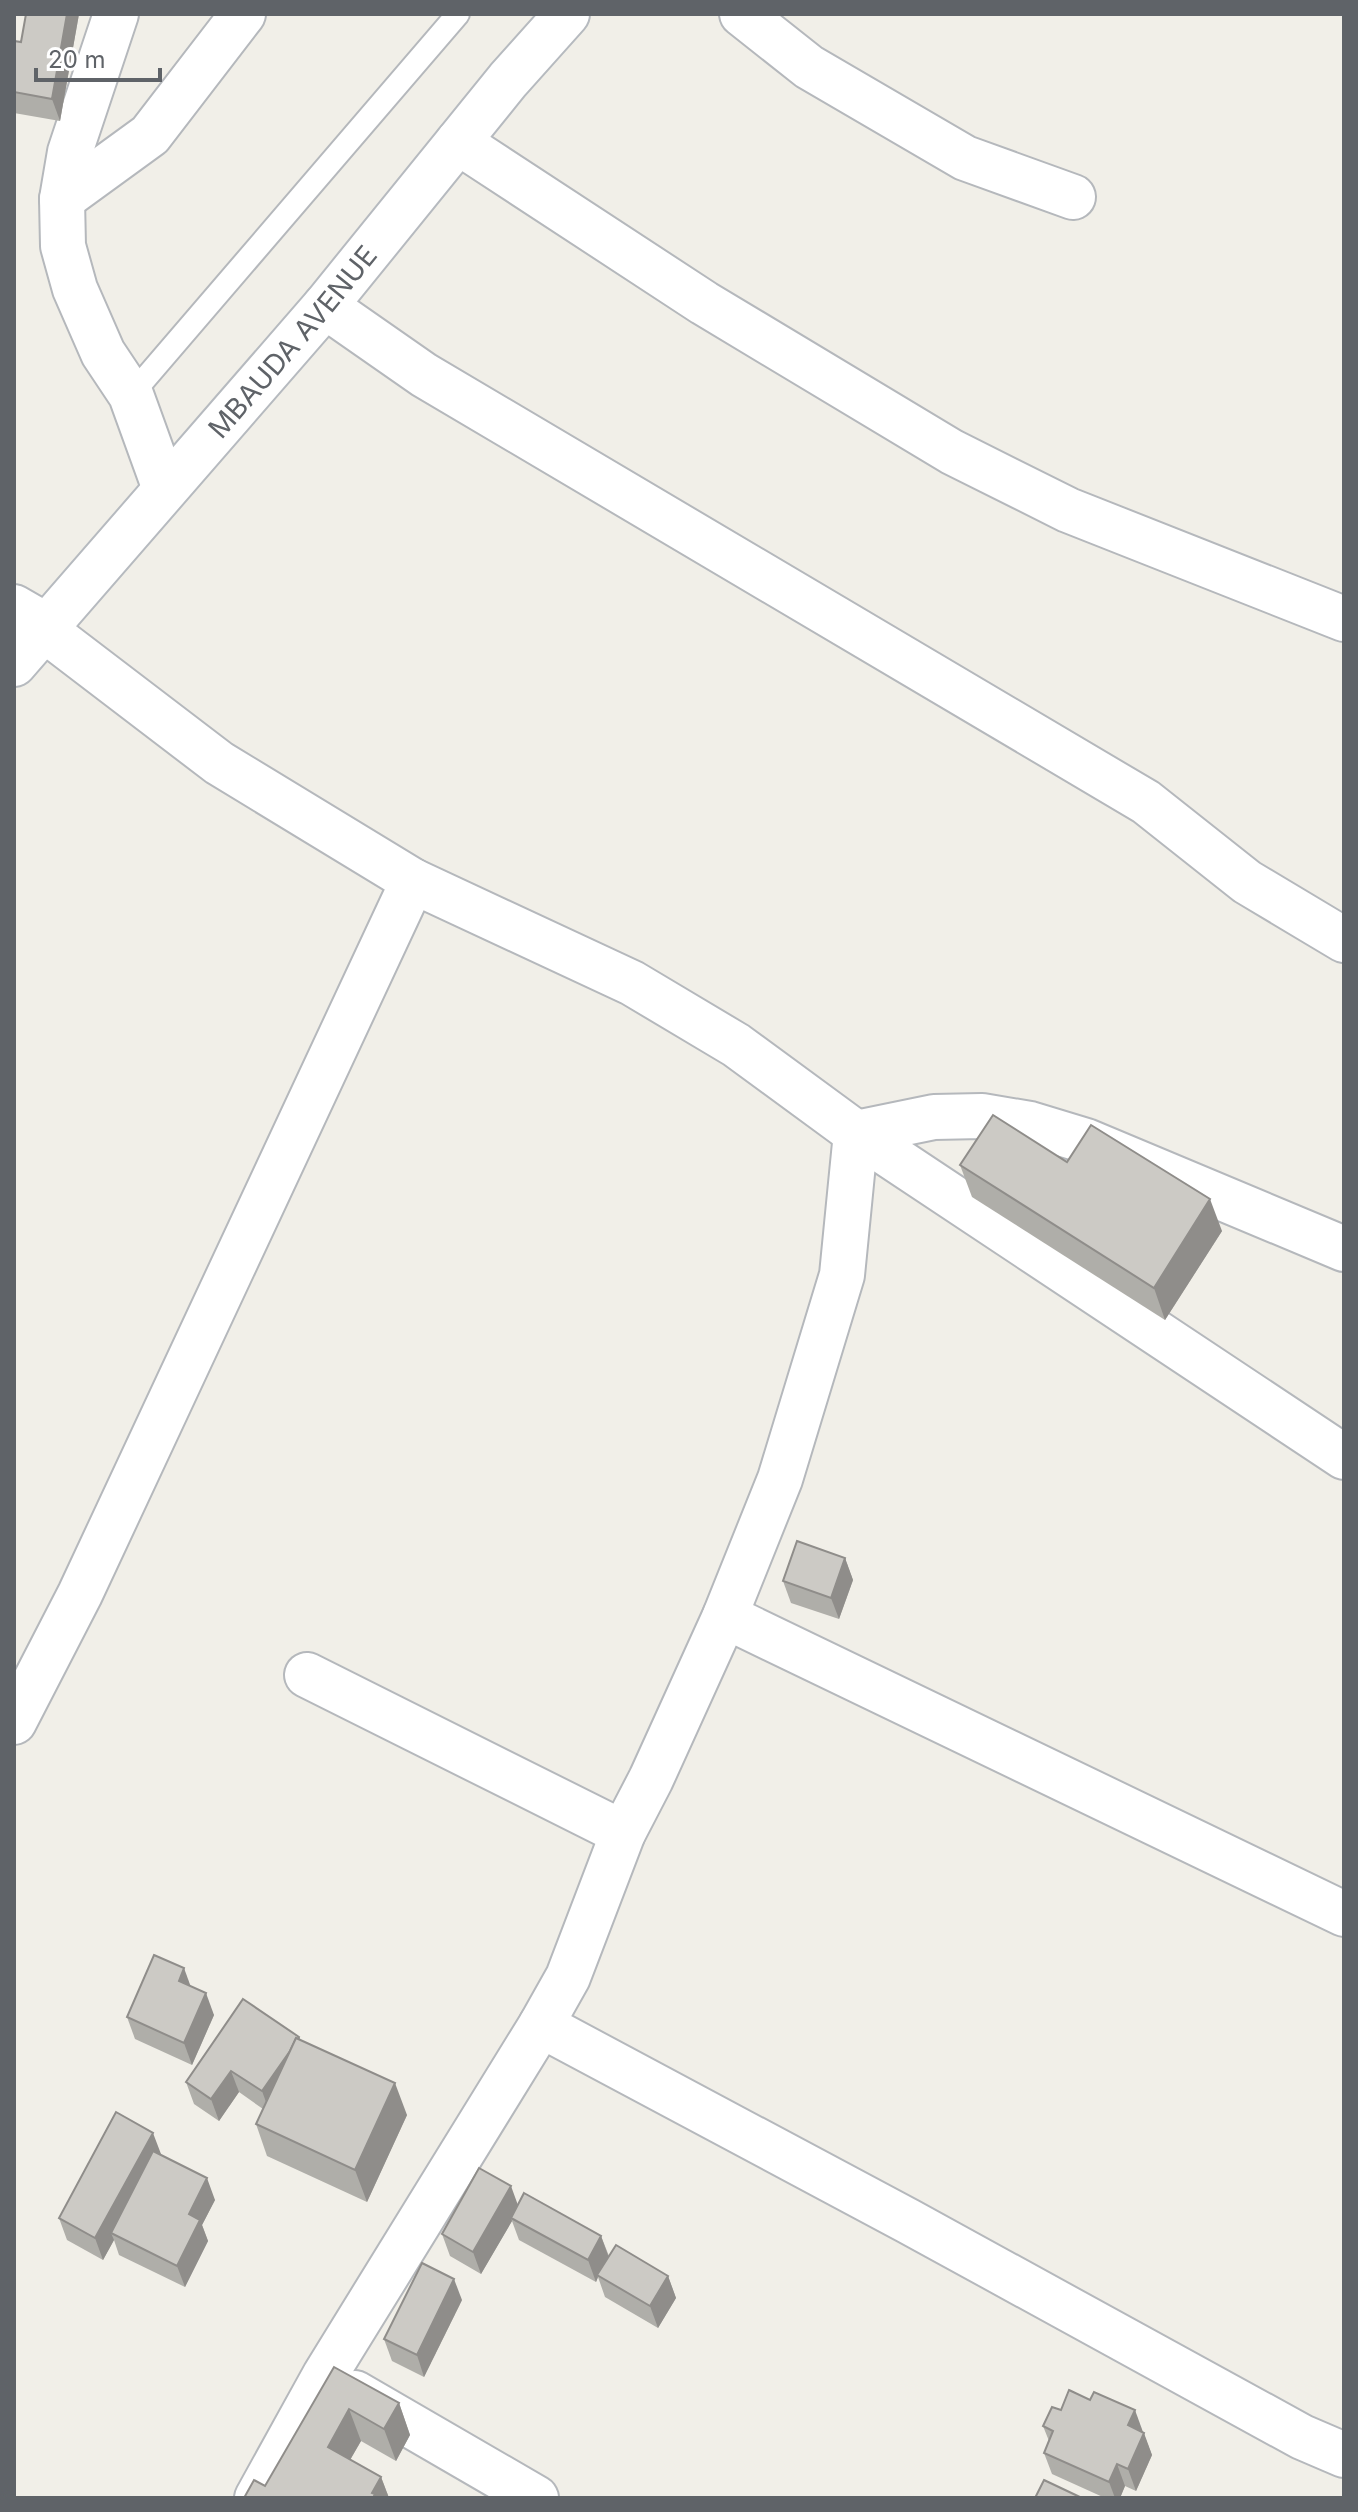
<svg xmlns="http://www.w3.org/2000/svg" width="1358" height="2512" font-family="Inter,sans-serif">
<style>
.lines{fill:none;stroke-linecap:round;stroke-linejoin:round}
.lane-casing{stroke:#b5b8bc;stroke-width:26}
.street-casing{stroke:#b5b8bc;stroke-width:48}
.secondary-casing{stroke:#b6babf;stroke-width:48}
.lane{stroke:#fff;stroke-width:22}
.street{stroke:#fff;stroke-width:44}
.secondary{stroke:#fff;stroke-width:44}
.wall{fill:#afaea9}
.shaded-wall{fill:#8f8d8a}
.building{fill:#cccac5;stroke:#8f8d8a;stroke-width:2}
.labels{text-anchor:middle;stroke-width:6;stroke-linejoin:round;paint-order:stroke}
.street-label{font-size:28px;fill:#5f6368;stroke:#fff}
</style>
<rect width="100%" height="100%" fill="#f1efe8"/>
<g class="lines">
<defs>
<path id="lane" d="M131 395 458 14"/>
<g id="street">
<path d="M116 14 70 152 62 199 63 246 75 289 103 353 131 395 165 489"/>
<path d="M742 14 809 67 965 158 1073 197"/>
<path d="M458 142 704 303 952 452 1068 510 1344 619"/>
<path d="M62 199 150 135 243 14"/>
<path d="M325 306 424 375 1146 802 1247 882 1344 940"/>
<path d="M14 607 47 626 50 634 219 763 413 881 632 983 736 1045 856 1133 1344 1457"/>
<path d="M725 1616 1344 1914"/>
<path d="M307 1675 623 1833"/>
<path d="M14 1722 80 1594 413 881"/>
<path d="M541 2025 908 2221 1302 2437 1344 2455"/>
<path d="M355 2393 536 2498"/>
<path d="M257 2498 325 2375 541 2025 568 1977 623 1833 651 1779 725 1616 780 1479 842 1275 856 1133 934 1117 982 1116 1030 1124 1086 1141 1344 1249"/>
</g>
<g id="secondary">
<path id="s1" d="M14 664 325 306 508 80 567 14"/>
</g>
</defs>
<!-- lane casing -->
<use href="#lane" class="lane-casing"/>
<!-- street casing -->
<use href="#street" class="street-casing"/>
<!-- secondary casing -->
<use href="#secondary" class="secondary-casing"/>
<!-- lane -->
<use href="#lane" class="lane"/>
<!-- street -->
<use href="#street" class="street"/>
<!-- secondary -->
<use href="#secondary" class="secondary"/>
</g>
<!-- wall -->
<g class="wall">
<path d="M26 14H79L60 121 14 113V41L21 42Z"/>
<path d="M1067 1162 1222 1231 1165 1320 972 1197 960 1165Z"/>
<path d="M845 1558 853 1580 839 1619 791 1603 783 1581Z"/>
<path d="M191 1986 214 2015 192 2065 135 2039 127 2017Z"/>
<path d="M299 2037 300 2040 407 2115 367 2202 267 2156 256 2124 263 2109 239 2092 219 2121 194 2104 186 2082Z"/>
<path d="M160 2155 215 2200 202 2225 208 2241 185 2287 119 2255 114 2240 103 2260 67 2240 59 2218Z"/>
<path d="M518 2204 601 2236 609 2256 668 2276 676 2298 658 2328 605 2297 598 2277 596 2282 519 2240 512 2221 481 2274 450 2256 442 2234Z"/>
<path d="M462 2300 424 2377 392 2361 384 2339Z"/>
<path d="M334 2367 399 2403 410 2435 396 2461 361 2441 350 2460 381 2477 389 2498H244L265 2486Z"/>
<path d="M1061 2410 1143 2432 1152 2455 1136 2491 1125 2486 1120 2498H1105L1052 2474 1044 2453 1049 2441 1043 2426Z"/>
</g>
<!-- shaded-wall -->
<g class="shaded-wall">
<path d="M67 14H79L60 121 52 99Z"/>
<path d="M1210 1199 1222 1231 1165 1320 1154 1288Z"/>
<path d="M845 1558 853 1580 839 1619 831 1598Z"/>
<path d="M184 1968 192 1990 179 1981Z"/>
<path d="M206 1993 214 2015 192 2065 184 2043Z"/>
<path d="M299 2037 307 2059 270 2113 262 2091Z"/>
<path d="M231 2071 239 2092 219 2121 211 2099Z"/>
<path d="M395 2083 407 2115 367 2202 355 2170Z"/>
<path d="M153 2133 161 2154 111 2233 114 2240 103 2260 95 2238Z"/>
<path d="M207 2178 215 2200 202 2225 208 2241 185 2287 177 2266 189 2214Z"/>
<path d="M511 2186 519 2208 511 2218 512 2221 481 2274 473 2252Z"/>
<path d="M601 2236 609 2258 597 2275 598 2277 596 2282 588 2260Z"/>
<path d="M668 2276 676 2298 658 2328 650 2306Z"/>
<path d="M454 2279 462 2300 424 2377 417 2355Z"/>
<path d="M399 2403 410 2435 396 2461 384 2429Z"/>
<path d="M349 2409 361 2441 339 2479 328 2447Z"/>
<path d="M1135 2410 1143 2432 1128 2425Z"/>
<path d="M1144 2433 1152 2455 1136 2491 1128 2469Z"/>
<path d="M1117 2464 1125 2486 1120 2498H1115L1109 2482Z"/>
<path d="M381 2477 389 2498H373L372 2493Z"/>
</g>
<!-- building -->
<g class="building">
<path d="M26 14H67L52 99 14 92V41L21 42Z"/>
<path d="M993 1115 1067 1162 1091 1125 1210 1199 1154 1288 960 1165Z"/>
<path d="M797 1541 845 1558 831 1598 783 1581Z"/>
<path d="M154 1955 184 1968 179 1981 206 1993 184 2043 127 2017Z"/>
<path d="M243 1999 299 2037 298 2039 296 2038 290 2051 262 2091 231 2071 211 2099 186 2082Z"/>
<path d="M296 2038 395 2083 355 2170 256 2124Z"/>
<path d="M116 2112 153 2133 95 2238 59 2218Z"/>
<path d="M153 2151 207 2178 189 2214 200 2220 177 2266 111 2233Z"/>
<path d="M479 2168 511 2186 473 2252 442 2234Z"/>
<path d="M524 2193 601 2236 588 2260 511 2218Z"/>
<path d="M616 2245 668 2276 650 2306 597 2275Z"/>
<path d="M422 2263 454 2279 417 2355 384 2339Z"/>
<path d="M334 2367 399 2403 384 2429 349 2409 328 2447 381 2477 372 2493 375 2494 373 2498H244L254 2480 265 2486Z"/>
<path d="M1069 2390 1090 2400 1094 2392 1135 2410 1128 2425 1144 2433 1128 2469 1117 2464 1109 2482 1044 2453 1053 2431 1043 2426 1052 2407 1061 2410Z"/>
<path d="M1044 2480 1082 2498H1035Z"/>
</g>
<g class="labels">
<!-- street labels -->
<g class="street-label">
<text dy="10" stroke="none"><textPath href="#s1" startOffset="426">MBAUDA AVENUE</textPath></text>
</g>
</g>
<!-- border -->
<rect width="1358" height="2512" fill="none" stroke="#5f6368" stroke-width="32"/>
<!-- scale -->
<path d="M36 68v12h124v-12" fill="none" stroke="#5f6368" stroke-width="4"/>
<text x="48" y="68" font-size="24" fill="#5f6368" stroke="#ffffff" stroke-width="6" paint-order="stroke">20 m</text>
</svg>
